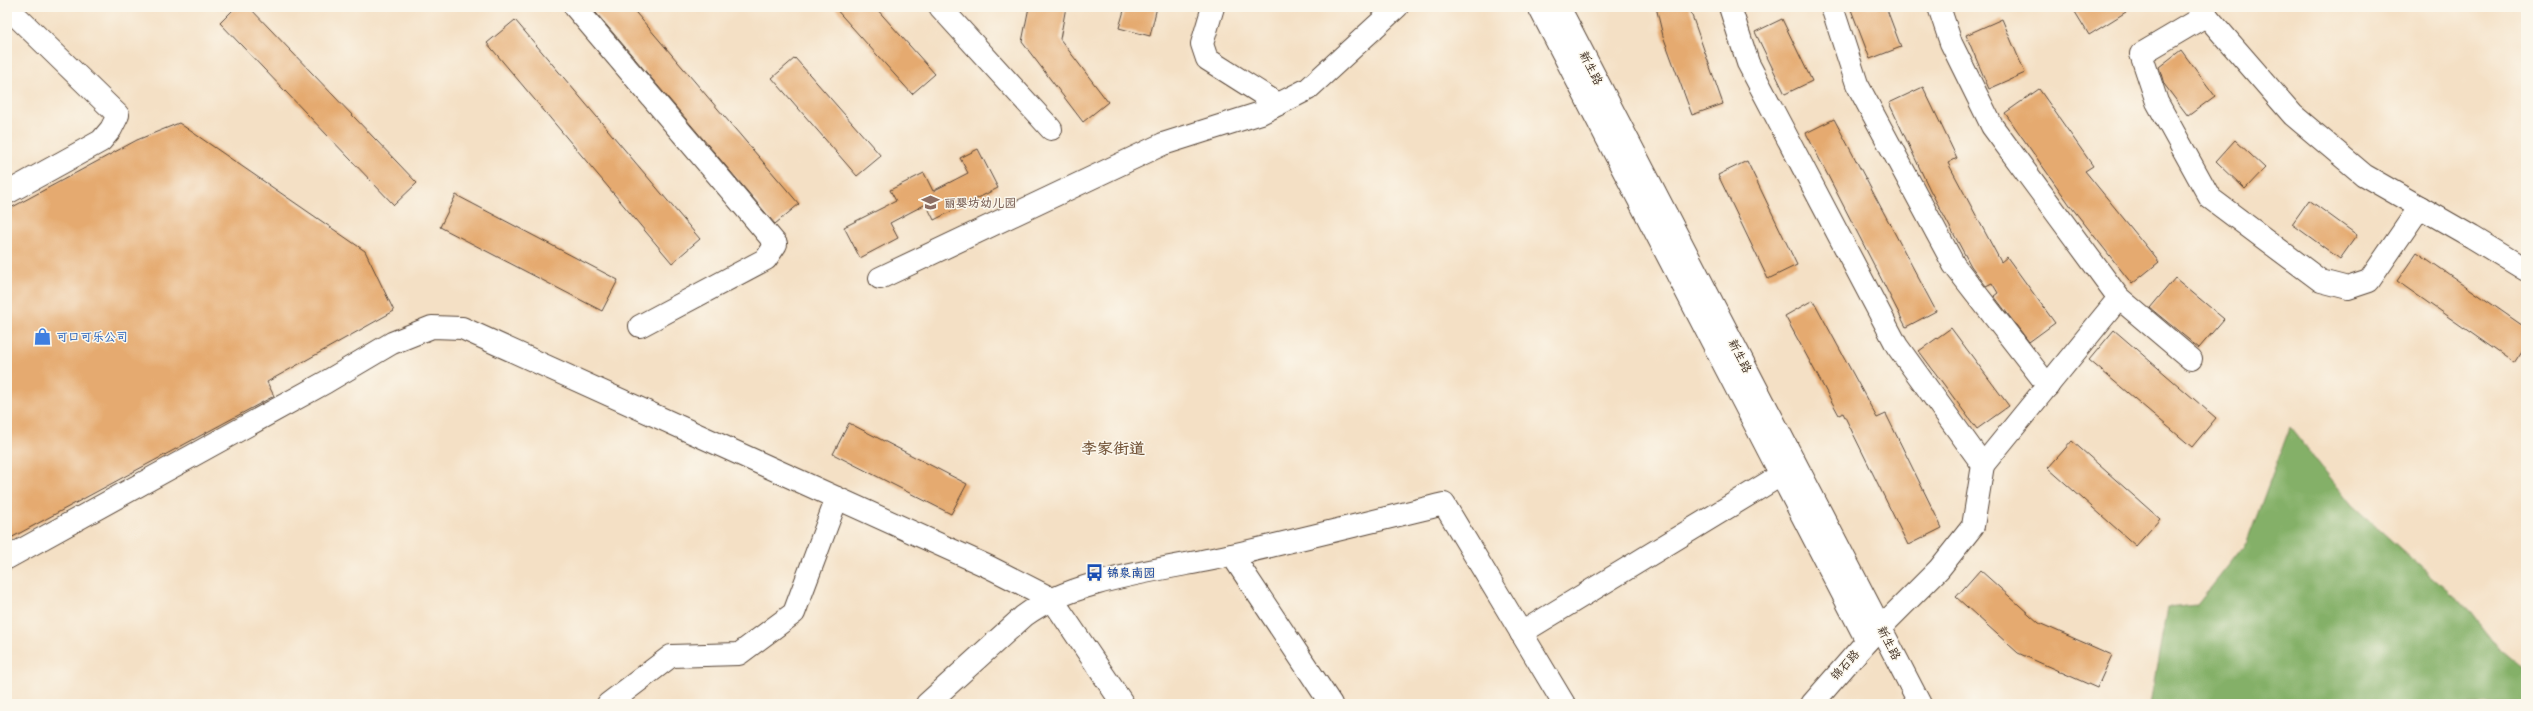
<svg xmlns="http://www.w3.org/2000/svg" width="2533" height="711" font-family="Kalam,'LXGW WenKai TC',sans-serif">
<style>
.forest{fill:#84b068;stroke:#606d43}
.building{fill:#e5aa70}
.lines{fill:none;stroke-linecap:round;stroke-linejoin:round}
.minor-casing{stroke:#574537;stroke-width:24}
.minor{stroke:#fff;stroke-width:22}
.labels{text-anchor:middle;stroke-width:3;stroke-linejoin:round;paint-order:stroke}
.street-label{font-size:12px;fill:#3b2a1e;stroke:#fbf7ec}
.education-label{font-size:12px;font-weight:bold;fill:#785e54;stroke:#fbf7ec;text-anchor:start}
.shop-label{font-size:12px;font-weight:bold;fill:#366cbe;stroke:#fbf7ec;text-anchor:start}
.transit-label{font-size:12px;font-weight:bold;fill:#164399;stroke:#fbf7ec;text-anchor:start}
.district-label{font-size:16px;font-weight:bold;fill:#76573b;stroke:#fbf7ec}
</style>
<rect width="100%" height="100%" fill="#fbf7ec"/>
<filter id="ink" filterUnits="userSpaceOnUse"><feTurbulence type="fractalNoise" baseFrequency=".025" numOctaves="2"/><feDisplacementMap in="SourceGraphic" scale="8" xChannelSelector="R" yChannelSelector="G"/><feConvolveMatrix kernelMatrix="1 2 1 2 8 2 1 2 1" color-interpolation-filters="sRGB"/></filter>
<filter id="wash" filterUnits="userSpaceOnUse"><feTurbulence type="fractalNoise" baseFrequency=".012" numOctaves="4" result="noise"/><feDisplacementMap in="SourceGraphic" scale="16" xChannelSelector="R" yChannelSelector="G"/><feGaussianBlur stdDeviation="0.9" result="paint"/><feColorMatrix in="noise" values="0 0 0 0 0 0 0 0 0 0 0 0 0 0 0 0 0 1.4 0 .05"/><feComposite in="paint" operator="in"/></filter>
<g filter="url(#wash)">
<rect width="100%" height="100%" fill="#f4e0c5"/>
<!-- forest -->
<path class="forest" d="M2290 427 2352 505 2471 612 2497 646 2526 670V704H2150L2167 608 2197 605 2247 542Z"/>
<g id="blocks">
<!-- building -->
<g class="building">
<path d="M236 7H249L417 183 394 205 220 23Z"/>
<path d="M591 7H631L799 204 775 224Z"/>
<path d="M834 7H875L935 74 912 94Z"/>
<path d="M1029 7H1066L1060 39 1108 102 1083 122 1022 42Z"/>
<path d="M1125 7H1157L1150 36 1119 28Z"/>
<path d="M1656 7H1689L1723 104 1692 115 1663 36Z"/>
<path d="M1850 7H1886L1901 47 1870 59Z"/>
<path d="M2072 7H2134L2089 35Z"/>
<path d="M1782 19 1812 81 1785 94 1755 32Z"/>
<path d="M2002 19 2025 73 1989 89 1966 35Z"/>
<path d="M515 20 700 239 672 263 487 43Z"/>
<path d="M2181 50 2215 96 2188 116 2164 84 2159 67Z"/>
<path d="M795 58 881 156 857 176 772 78Z"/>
<path d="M1923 87 1957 158 1948 163 2001 262 2007 257 2055 323 2029 342 1994 296 1998 293 1992 283 1986 286 1971 266 1930 190 1889 103Z"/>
<path d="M2039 89 2093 166 2085 171 2159 262 2132 284 2072 208 2005 113Z"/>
<path d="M1834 119 1936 311 1906 327 1806 133Z"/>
<path d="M179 123 365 251 394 311 267 382 274 396 7 540V210L137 140Z"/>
<path d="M2235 140 2265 168 2245 189 2216 161Z"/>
<path d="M978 149 998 188 934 220 926 204 890 223 898 238 860 258 844 227 896 201 890 190 924 173 933 191 968 173 960 158Z"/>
<path d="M1747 161 1797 265 1768 279 1718 175Z"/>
<path d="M456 195 618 280 602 311 440 227Z"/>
<path d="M2309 200 2357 235 2340 259 2292 224Z"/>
<path d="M2417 252 2526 328V345L2514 363 2397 281Z"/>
<path d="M2175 278 2224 319 2199 348 2150 308Z"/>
<path d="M1813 300 1877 418 1886 414 1942 528 1908 545 1843 413 1839 415 1785 316Z"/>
<path d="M1951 328 2009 406 1977 429 1919 351Z"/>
<path d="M2114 330 2216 418 2192 447 2089 360Z"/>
<path d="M849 423 967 484 951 514 833 454Z"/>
<path d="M2072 441 2160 519 2136 546 2048 468Z"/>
<path d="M1980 570 2039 623 2112 655 2097 688 2018 653 1956 597Z"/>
</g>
</g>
</g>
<g filter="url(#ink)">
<use href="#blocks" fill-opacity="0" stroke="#574537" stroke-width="1"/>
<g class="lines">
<defs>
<g id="minor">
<path d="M575 7 776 244 766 259 640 326"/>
<path d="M940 7 1051 129"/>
<path d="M1213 7 1202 44 1207 59 1278 104"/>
<path d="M1539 7 1867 641"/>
<path d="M1559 7 1920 704"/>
<path d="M1730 7 1748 63 1897 346 1983 465 1973 526 1939 569 1867 641 1812 704"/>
<path d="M1832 7 1857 84 1954 265 2048 386"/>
<path d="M1939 7 1951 43 1992 126 2119 298 2191 359"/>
<path d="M2199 7 2293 115 2364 175 2472 237 2526 270"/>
<path d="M2207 15 2141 54 2157 102 2210 198 2321 281 2348 288 2369 281 2420 207"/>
<path d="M7 193 101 141 111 129 118 115 7 7"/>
<path d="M880 278 1163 144 1261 113 1308 89 1397 7"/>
<path d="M1983 465 2119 298"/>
<path d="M1232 555 1331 704"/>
<path d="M7 558 326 382 392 343 432 327 462 328 989 567 1052 599 1123 704"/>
<path d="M1521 633 1781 475"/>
<path d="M608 704 671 656 739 654 794 613 837 498"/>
<path d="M927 704 1024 616C1074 578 1170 569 1232 555 1303 539 1373 521 1444 504L1564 704"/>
</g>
</defs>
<!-- minor casing -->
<use href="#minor" class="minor-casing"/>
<!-- minor -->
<use href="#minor" class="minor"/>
</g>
</g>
<!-- icons -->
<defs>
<symbol id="school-bare" viewBox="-9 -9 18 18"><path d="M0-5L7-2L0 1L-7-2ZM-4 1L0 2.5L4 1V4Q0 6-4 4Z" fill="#8d6e63" stroke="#fbf7ec" stroke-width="2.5" paint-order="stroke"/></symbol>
<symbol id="shop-bare" viewBox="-9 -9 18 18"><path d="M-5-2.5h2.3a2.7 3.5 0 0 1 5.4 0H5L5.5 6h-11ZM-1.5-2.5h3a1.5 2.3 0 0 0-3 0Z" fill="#3f7fe0" stroke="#fbf7ec" stroke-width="2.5" paint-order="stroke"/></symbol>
<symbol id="bus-bare" viewBox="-9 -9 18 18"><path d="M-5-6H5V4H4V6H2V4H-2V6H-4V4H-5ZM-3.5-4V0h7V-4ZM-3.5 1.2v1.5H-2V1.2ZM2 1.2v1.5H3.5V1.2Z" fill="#1a4fb4" stroke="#fbf7ec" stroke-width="2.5" paint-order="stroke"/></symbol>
</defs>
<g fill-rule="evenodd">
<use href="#school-bare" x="918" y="190" width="25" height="25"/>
<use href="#shop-bare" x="30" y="324" width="25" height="25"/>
<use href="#bus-bare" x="1082" y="560" width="25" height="25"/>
</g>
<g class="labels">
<!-- street labels -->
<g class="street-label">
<text transform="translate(1591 68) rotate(63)" y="4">新生路</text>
<text transform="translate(1740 356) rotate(63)" y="4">新生路</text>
<text transform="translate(1889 643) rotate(63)" y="4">新生路</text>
<text transform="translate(1845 665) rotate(-48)" y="4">锦石路</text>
</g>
<!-- education labels -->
<g class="education-label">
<text x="944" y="207">丽婴坊幼儿园</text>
</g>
<!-- shop labels -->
<g class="shop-label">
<text x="56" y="341">可口可乐公司</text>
</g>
<!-- transit labels -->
<g class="transit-label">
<text x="1107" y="577">锦泉南园</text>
</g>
<!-- district labels -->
<g class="district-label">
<text x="1113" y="454">李家街道</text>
</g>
</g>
<!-- margin -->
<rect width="2533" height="711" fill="none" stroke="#fbf7ec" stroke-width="24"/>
</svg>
